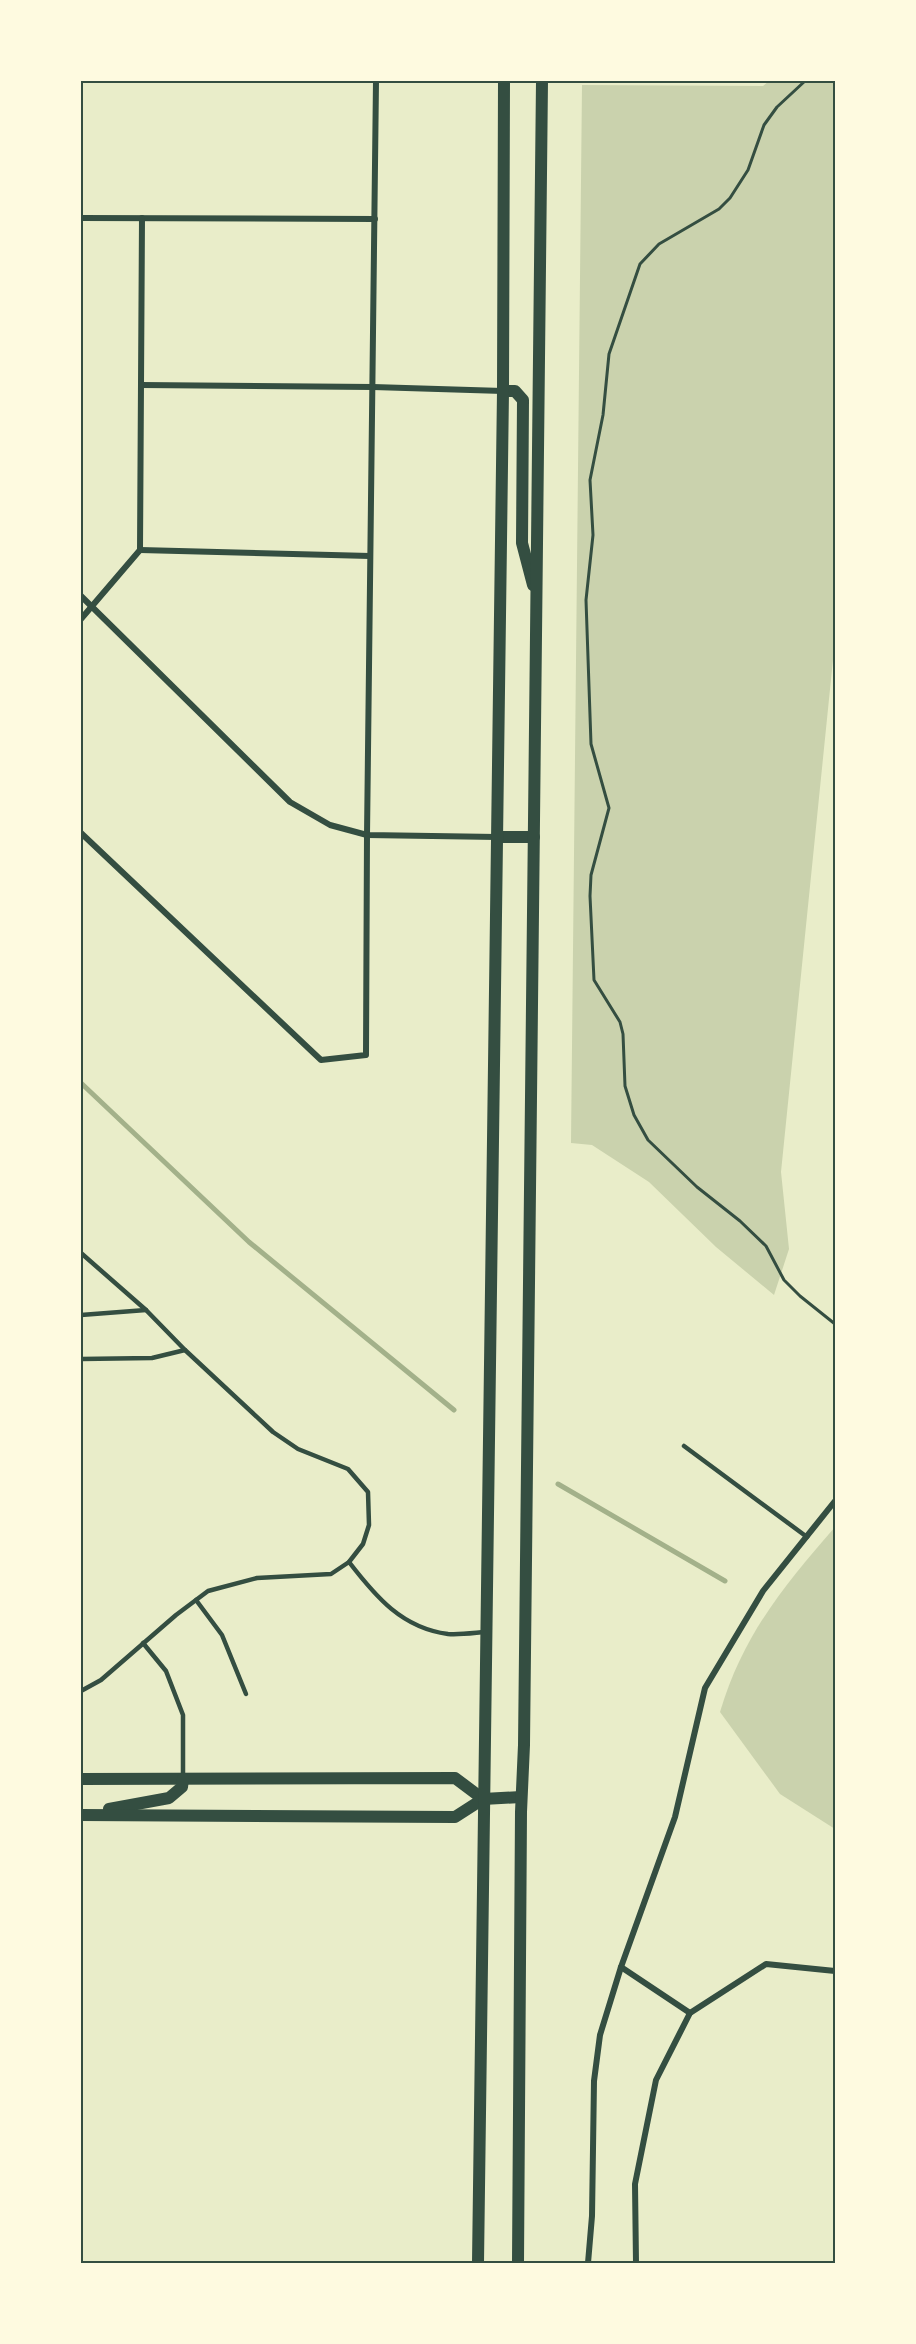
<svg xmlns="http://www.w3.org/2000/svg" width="916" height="2344" font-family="'DM Sans',sans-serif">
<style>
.green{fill:#cad2ad}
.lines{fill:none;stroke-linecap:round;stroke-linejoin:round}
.stream{stroke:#a3b18a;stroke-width:5}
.path{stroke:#344e41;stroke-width:3}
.service{stroke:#344e41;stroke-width:4.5}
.minor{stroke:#344e41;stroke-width:6}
.secondary{stroke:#344e41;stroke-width:12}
.neatline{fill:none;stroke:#344e41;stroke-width:2}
</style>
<rect width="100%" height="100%" fill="#e9edc9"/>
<!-- green -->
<g class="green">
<path d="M769 81H835V640L781 1172 789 1249 774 1295 716 1247 649 1182 592 1145 571 1143 582 85 763 86Z"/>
<path d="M835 1527V1829L780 1794 720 1712C743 1635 783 1587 835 1527Z"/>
</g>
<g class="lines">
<!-- stream -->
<g class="stream">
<path d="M81 1083 249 1242 454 1410"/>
<path d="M558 1484 725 1581"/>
</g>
<!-- path -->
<path class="path" d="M805 81 777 107 764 125 748 170 730 198 719 209 659 244 640 264 609 354 603 415 590 480 593 535 586 600 591 744 609 808 591 875 590 896 594 980 620 1022 623 1034 625 1086 634 1115 648 1140 697 1187 740 1221 766 1246 784 1280 800 1296 835 1324"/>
<!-- service -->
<g class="service">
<path d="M81 1253 146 1310 185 1350 273 1432 298 1449 348 1469 368 1492 369 1525 363 1544 349 1562 331 1574 257 1578 208 1591 176 1615 101 1680 81 1691"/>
<path d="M81 1315 146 1310"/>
<path d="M81 1359 152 1358 185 1350"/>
<path d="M684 1446 807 1537"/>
<path d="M349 1562C376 1597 402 1628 448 1634 459 1635 473 1633 485 1632"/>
<path d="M196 1600 222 1635 246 1694"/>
<path d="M143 1643 166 1671 183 1715V1776"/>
</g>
<!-- minor -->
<g class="minor">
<path d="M81 218 375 219"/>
<path d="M141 385 373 387 503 391"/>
<path d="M140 550 370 556"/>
<path d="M81 596 290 802 330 825 367 835 497 837"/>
<path d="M81 619 140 550 142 218"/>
<path d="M81 833 321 1060 366 1055 367 835 376 81"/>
<path d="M621 1967 690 2013"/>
<path d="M588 2263 592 2216 594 2081 600 2035 621 1967 675 1817 705 1688 763 1591 835 1501"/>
<path d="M636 2263 635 2184 656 2080 690 2013 766 1964 835 1971"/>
</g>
<!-- secondary -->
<g class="secondary">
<path d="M503 391H515L523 400 522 543 533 585"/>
<path d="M497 837H534"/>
<path d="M81 1779 455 1778 483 1799"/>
<path d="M109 1809 169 1798 182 1787 183 1779"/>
<path d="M81 1815 455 1817 483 1799 521 1797"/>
<path d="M478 2263 503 391 504 81"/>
<path d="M518 2263 521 1812 524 1745 542 81"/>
</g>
</g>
<!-- border -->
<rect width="916" height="2344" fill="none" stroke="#fefae0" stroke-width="165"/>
<rect x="82" y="82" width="752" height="2180" class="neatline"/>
</svg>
